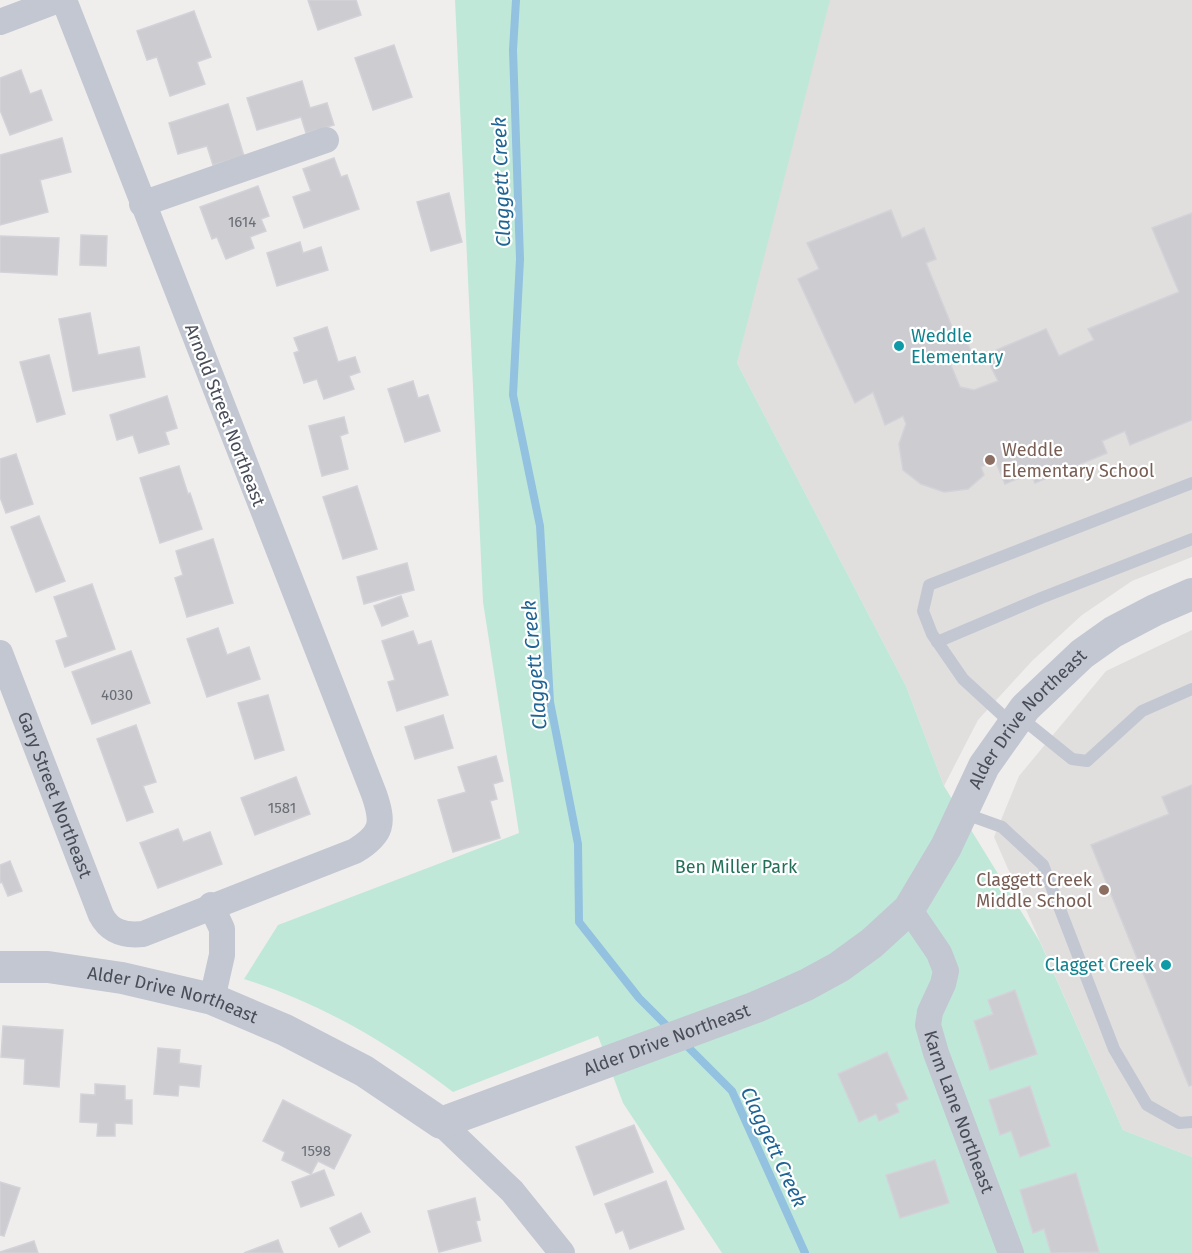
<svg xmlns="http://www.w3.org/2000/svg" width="1192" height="1253" font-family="'Fira Sans',sans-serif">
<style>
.education{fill:#e0dfde}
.green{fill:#c0e8d8}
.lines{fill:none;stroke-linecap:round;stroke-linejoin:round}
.stream{stroke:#93c1e0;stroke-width:8}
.building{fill:#ccccd1;stroke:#d2d2d8;stroke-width:1.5}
.service{stroke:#c2c7d1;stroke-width:12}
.minor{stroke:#c2c7d1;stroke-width:26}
.tertiary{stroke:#c2c7d1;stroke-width:32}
.culture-dot{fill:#0f9aa8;stroke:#fff;stroke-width:2}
.education-dot{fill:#8d6e63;stroke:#fff;stroke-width:2}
.labels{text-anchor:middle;stroke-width:4.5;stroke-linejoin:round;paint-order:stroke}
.number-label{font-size:15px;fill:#696d76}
.culture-label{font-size:18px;fill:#0d838f;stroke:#fff;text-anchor:start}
.street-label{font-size:18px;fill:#484d58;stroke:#fff}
.education-label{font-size:18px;fill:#785e54;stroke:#fff;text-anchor:start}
.park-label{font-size:18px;fill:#227059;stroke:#fff}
.water-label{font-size:20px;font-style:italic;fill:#1e6495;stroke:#fff}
</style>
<rect width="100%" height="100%" fill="#f0eeed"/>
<!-- education -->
<g class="education">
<path d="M820 0H1192V557L1132 581 1082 615 1032 661 978 720 944 786 906 686 737 363Z"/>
<path d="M1192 630V1157L1123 1130 994 837 1019 776 1106 671Z"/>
</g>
<!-- green -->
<path class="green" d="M455 0H830L737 363 906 686 944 786 1040 942 1123 1130 1192 1157V1253H722L623 1103 598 1036 453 1092C387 1042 322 1004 244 979L278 925 519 833 483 602Z"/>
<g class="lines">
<!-- stream -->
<g class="stream">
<path d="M516 0 513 50 520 259 513 395 540 526 550 702 578 844 579 922 639 998 672 1031"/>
<path d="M683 1042 732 1091 805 1253"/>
</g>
</g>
<!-- building -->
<g class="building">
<path d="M308 0H356L361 15 318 30Z"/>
<path d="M194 11 211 57 197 62 205 84 170 96 157 57 147 60 137 31Z"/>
<path d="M394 45 412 97 373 110 355 58Z"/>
<path d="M21 70 30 94 41 90 52 120 10 135 0 110V78Z"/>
<path d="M302 81 310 108 327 103 334 125 306 133 301 117 257 130 247 98Z"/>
<path d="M228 104 244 156 213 165 207 146 178 154 169 123Z"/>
<path d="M62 138 71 172 40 180 48 212 0 225V155Z"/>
<path d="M334 158 341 177 347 175 359 209 304 228 293 197 311 191 303 169Z"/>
<path d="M258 186 269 216 261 219 266 231 250 237 254 248 226 259 217 237 212 239 200 207Z"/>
<path d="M449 193 462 242 431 251 417 202Z"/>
<path d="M891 210 902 238 924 228 936 259 926 263 955 334 962 331 972 353 950 363 960 387 974 390 998 381 985 355 1046 329 1059 356 1094 340 1088 329 1179 292 1152 228 1192 213V420L1130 445 1125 431 1102 441 1107 453 1035 483 1031 473 1005 484 995 460 981 467 984 475 968 489 944 492 921 484 903 470 899 444 906 424 903 416 885 425 873 392 855 403 798 279 819 269 807 243Z"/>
<path d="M81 235 107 236 106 266 80 265Z"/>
<path d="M0 236 59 238 57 275 0 272Z"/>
<path d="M300 242 303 253 321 247 328 270 277 286 267 253Z"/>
<path d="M90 313 98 355 139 347 145 377 73 391 59 319Z"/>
<path d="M327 327 338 362 355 357 360 372 349 376 354 389 324 399 317 379 304 383 294 353 299 351 294 338Z"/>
<path d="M49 355 65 414 37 422 20 362Z"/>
<path d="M413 381 418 398 428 395 440 431 405 442 388 389Z"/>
<path d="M167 396 177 428 165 432 169 444 139 453 133 435 117 440 110 415Z"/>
<path d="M344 417 348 433 340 436 348 469 322 476 309 426Z"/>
<path d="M16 454 33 504 6 513 0 497V459Z"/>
<path d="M179 466 188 494 190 493 202 529 160 543 140 478Z"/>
<path d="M357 486 377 549 343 559 323 497Z"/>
<path d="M39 516 65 581 36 592 11 527Z"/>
<path d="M213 539 233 603 187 617 175 578 183 575 176 551Z"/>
<path d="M407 563 414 590 364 604 357 577Z"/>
<path d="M92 584 115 649 65 667 56 641 68 637 54 597Z"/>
<path d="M401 596 408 616 382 626 374 606Z"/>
<path d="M218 628 227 655 249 647 260 679 207 697 187 639Z"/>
<path d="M413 631 418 645 431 641 448 695 397 711 388 682 395 680 382 641Z"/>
<path d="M131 651 150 703 92 724 72 672Z"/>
<path d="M268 695 284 750 255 759 238 703Z"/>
<path d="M443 715 453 748 415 759 405 727Z"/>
<path d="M136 725 156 782 143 786 153 812 127 821 97 739Z"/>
<path d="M496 756 503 781 493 784 497 799 490 801 500 838 453 852 438 800 466 792 458 767Z"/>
<path d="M296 777 310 814 255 835 241 798Z"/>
<path d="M1192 785V1085L1189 1086 1091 845 1169 814 1162 797Z"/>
<path d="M178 829 183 842 210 832 222 864 158 888 140 843Z"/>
<path d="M10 861 22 891 8 896 2 882 0 883V865Z"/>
<path d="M1015 990 1037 1054 990 1070 974 1021 993 1014 988 1000Z"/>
<path d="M3 1026 63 1030 59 1087 24 1084 25 1059 1 1057Z"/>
<path d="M158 1048 180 1050 179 1063 201 1066 199 1087 179 1085 178 1096 154 1094Z"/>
<path d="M887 1052 908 1099 896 1104 899 1112 879 1121 876 1114 859 1122 838 1074Z"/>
<path d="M95 1084 125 1086V1100H132V1124L115 1123V1136H97L98 1123 80 1122 81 1094 95 1095Z"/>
<path d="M1030 1086 1050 1146 1020 1157 1011 1131 1000 1135 989 1100Z"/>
<path d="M283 1100 351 1135 334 1169 318 1161 311 1174 282 1160 285 1152 263 1141Z"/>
<path d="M634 1125 653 1172 594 1195 576 1147Z"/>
<path d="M935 1160 949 1203 900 1218 886 1175Z"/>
<path d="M324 1170 334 1195 301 1207 292 1182Z"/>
<path d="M1076 1173 1099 1252 1051 1253 1044 1229 1033 1233 1020 1190Z"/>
<path d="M666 1181 684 1229 630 1249 623 1230 616 1233 605 1204Z"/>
<path d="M0 1182 20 1188 4 1236 0 1235Z"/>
<path d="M475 1198 480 1220 476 1221 481 1241 439 1252 428 1211Z"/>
<path d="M361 1213 370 1232 339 1247 330 1228Z"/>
<path d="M278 1240 283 1253H244Z"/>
<path d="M34 1241 38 1253H0V1252Z"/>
</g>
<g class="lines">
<!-- service -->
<g class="service">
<path d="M937 642 1041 598 1192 539"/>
<path d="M1020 717 1072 759 1087 761 1142 711 1192 689"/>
<path d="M1012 724 963 679 932 634 923 611 929 585 1192 483"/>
<path d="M963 813 1002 827 1043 865 1114 1049 1147 1105 1179 1123 1192 1122"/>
</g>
<!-- minor -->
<g class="minor">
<path d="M0 22 58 0"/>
<path d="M142 204 326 140"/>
<path id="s1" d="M0 653 101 915C110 932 124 936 143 934L355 851C383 834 384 823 374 794L64 0"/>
<path d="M211 905 222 929V955L212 999"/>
<path id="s2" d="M909 909 939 953 946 971 943 984 930 1012 928 1025 936 1053 1011 1253"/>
<path d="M441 1123 512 1191 562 1253"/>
</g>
<!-- tertiary -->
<path class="tertiary" id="s3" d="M0 967H48L122 978 212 999 285 1030 364 1071 441 1123 756 1007 806 985 839 967 872 943 909 909 946 847 984 766 1025 708 1082 654 1113 632 1155 610 1192 594"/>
</g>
<!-- markers -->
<g class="culture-dot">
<circle cx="899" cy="346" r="6"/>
<circle cx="1166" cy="965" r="6"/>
</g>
<g class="education-dot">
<circle cx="990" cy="460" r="6"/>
<circle cx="1104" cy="890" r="6"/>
</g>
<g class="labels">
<!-- number labels -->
<g class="number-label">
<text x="242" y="227">1614</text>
<text x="117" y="700">4030</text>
<text x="282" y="813">1581</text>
<text x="316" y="1156">1598</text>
</g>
<!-- culture labels -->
<g class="culture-label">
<text x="911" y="342">Weddle<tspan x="911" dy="21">Elementary</tspan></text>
<text x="1154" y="971" text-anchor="end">Clagget Creek</text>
</g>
<!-- street labels -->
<g class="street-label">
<text transform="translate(225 415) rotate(69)" y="6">Arnold Street Northeast</text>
<text dy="6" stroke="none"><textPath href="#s3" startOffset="1221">Alder Drive Northeast</textPath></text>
<text dy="6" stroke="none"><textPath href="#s1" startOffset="152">Gary Street Northeast</textPath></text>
<text dy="6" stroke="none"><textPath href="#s3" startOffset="176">Alder Drive Northeast</textPath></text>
<text dy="6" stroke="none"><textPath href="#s3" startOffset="717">Alder Drive Northeast</textPath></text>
<text dy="6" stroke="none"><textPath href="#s2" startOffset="222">Karm Lane Northeast</textPath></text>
</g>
<!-- education labels -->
<g class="education-label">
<text x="1002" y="456">Weddle<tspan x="1002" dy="21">Elementary School</tspan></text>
<text x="1092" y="886" text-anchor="end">Claggett Creek<tspan x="1092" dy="21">Middle School</tspan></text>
</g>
<!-- park labels -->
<g class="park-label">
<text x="736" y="873">Ben Miller Park</text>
</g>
<!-- water labels -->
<g class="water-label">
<text transform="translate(501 182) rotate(-92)" y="7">Claggett Creek</text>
<text transform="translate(534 665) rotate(-95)" y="7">Claggett Creek</text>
<text transform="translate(774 1147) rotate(65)" y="7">Claggett Creek</text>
</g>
</g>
</svg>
